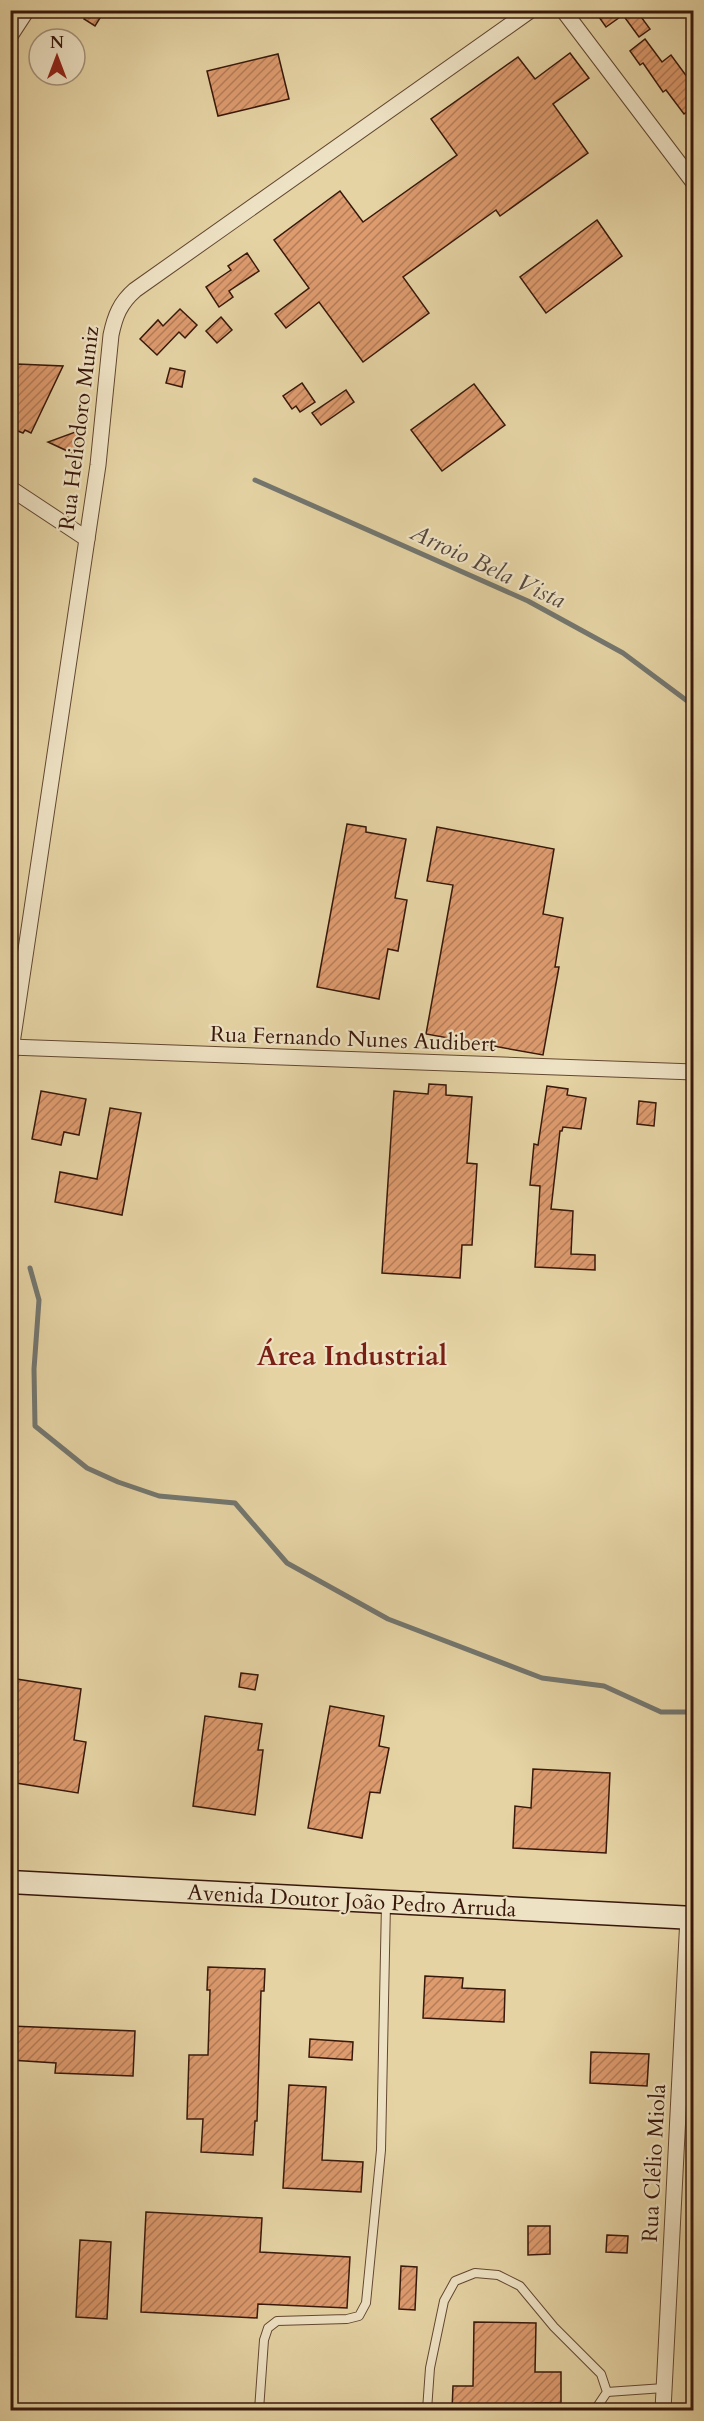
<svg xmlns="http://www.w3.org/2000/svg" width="704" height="2421" font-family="Cardo,serif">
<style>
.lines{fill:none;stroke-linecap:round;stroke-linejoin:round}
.stream{stroke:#73766f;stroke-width:5}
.building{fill:url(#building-hatch);stroke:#38180b;stroke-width:1.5}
.service-casing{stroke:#634731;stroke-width:10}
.minor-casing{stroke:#634731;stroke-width:17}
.secondary-casing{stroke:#38180b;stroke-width:25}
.service{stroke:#eee2c4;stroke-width:8}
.minor{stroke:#eee2c4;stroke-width:15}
.secondary{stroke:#eee2c4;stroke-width:22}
.labels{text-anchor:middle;stroke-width:4.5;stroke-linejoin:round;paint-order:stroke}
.street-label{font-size:22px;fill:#38180b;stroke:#eee2c4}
.water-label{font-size:24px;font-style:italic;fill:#56473d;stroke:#eee2c4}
.district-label{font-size:28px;font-weight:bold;fill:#7a1f14;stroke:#eee2c4}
</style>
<defs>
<pattern id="building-hatch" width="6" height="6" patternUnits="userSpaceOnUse" patternTransform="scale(1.5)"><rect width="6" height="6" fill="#dd9b6e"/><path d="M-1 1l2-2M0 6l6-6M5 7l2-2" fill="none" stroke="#b47d59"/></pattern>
</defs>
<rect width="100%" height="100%" fill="#e5d3a4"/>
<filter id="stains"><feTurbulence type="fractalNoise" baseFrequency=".00333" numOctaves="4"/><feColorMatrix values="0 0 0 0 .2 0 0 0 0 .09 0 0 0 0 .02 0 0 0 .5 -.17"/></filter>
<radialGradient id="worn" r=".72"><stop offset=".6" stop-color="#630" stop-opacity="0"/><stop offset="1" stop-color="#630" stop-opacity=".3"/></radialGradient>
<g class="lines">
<!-- stream -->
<g class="stream">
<path d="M255 480 528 601 623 653 694 706"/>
<path d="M30 1268 39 1300 34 1369 35 1426 87 1468 118 1482 159 1496 235 1503 287 1563 388 1619 542 1678 604 1686 661 1712H694"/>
</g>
</g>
<!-- building -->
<g class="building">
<path d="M89 10H105L95 26 84 19Z"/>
<path d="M594 10H636L650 29 639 37 623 15 606 27Z"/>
<path d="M645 39 662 62 671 55 693 85V107L684 114 666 90 663 92 643 63 640 65 630 51Z"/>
<path d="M570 53 589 78 553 104 588 153 500 216 496 210 403 277 429 313 363 362 319 302 286 328 275 314 309 288 274 240 340 191 363 222 457 155 431 119 518 57 535 79Z"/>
<path d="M278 54 289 99 218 116 207 71Z"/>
<path d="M597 220 622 256 546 313 520 277Z"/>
<path d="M247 253 259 271 229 291 233 297 219 307 206 287 228 272 231 270 228 266Z"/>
<path d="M180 309 197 325 185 338 179 332 157 355 140 339 158 320 163 326Z"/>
<path d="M221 317 232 330 217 343 206 331Z"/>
<path d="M17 364 63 366 31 433 25 430 23 433 10 428V377Z"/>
<path d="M170 368 185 371 182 387 166 383Z"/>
<path d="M302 383 315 402 300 412 296 406 292 409 283 396Z"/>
<path d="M474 384 505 425 442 471 411 430Z"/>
<path d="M346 390 354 402 321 425 312 413Z"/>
<path d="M78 431 76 455 48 442Z"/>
<path d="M347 824 366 827V832L406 839 395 898 407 900 398 951 388 949 379 999 317 987Z"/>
<path d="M437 827 554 849 543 914 563 918 555 967H559L543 1055 426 1034 453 885 427 881Z"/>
<path d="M429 1084 446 1085V1095L472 1097 467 1163 477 1164 472 1245H462L460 1278 382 1273 394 1091 428 1094Z"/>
<path d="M547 1086 568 1089 567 1095 586 1098 581 1129 563 1127 562 1131H560L551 1209 573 1211 571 1254 595 1255V1270L535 1267 540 1186 530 1185 534 1144 538 1145Z"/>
<path d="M41 1091 86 1099 79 1135 64 1132 61 1145 32 1139Z"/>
<path d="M639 1101 656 1103 654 1126 637 1124Z"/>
<path d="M110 1108 141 1113 122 1215 55 1202 60 1172 97 1179Z"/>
<path d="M241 1673 258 1675 255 1690 239 1687Z"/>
<path d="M10 1678 81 1689 74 1740 86 1742 78 1793 10 1782Z"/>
<path d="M330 1706 384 1716 379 1746 389 1748 380 1793 370 1792 362 1838 308 1828Z"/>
<path d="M205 1716 262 1724 258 1750H263L255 1815 193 1806Z"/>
<path d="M533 1769 610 1773 606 1853 513 1848 515 1806 531 1808Z"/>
<path d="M208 1967 265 1969 264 1991H261L257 2121H255L253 2155 201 2152 203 2119H187L189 2055H208L210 1990H207Z"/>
<path d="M425 1976 463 1978 462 1988 505 1990 504 2022 423 2018Z"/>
<path d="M10 2026 135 2031 133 2076 55 2073 56 2063 10 2060Z"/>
<path d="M310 2039 353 2042 352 2060 309 2057Z"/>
<path d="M591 2052 649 2054 647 2086 590 2083Z"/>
<path d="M289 2085 326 2087 322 2160 363 2162 361 2192 283 2188Z"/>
<path d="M146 2212 262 2218 260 2252 350 2257 347 2308 258 2304 257 2318 141 2312Z"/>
<path d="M528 2226H550V2254L528 2255Z"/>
<path d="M607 2235 628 2236 627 2253 606 2252Z"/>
<path d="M80 2240 111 2242 107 2319 76 2317Z"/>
<path d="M401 2266 417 2267 415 2310 399 2309Z"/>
<path d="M474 2322 536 2323 535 2372H561V2403H535V2410H452L453 2386H473Z"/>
</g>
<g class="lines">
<defs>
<g id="service">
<path d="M607 2392 664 2388"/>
<path d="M259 2410 264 2340 268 2328 277 2321 347 2319 359 2316 366 2303 381 2150 386 1903"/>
<path d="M427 2410 430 2368 444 2301 455 2281 475 2273 498 2275 520 2286 554 2327 601 2374 607 2392 595 2410"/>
</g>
<g id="minor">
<path d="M563 10 694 183"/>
<path d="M10 36 27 10"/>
<path d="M10 488 87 539"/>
<path d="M10 1047 694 1072"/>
<path d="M10 1057 98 465 111 335C115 316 120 303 135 290L531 10"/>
<path d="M663 2410 688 1917"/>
</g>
<path id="secondary" d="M10 1882 694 1918"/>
</defs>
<!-- service casing -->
<use href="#service" class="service-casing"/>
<!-- minor casing -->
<use href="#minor" class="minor-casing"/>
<!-- secondary casing -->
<use href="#secondary" class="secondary-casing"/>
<!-- service -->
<use href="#service" class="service"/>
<!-- minor -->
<use href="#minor" class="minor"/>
<!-- secondary -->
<use href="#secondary" class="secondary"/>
</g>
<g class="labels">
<!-- street labels -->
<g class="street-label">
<text transform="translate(78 428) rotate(-83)" y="8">Rua Heliodoro Muniz</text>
<text transform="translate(353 1038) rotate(2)" y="8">Rua Fernando Nunes Audibert</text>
<text transform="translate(352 1900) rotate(3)" y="8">Avenida Doutor João Pedro Arruda</text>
<text transform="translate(653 2163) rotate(-87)" y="8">Rua Clélio Miola</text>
</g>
<!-- water labels -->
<g class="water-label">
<text transform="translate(488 566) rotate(25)" y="8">Arroio Bela Vista</text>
</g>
<!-- district labels -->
<g class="district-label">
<text x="352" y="1365">Área Industrial</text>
</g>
</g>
<!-- margin -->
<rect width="704" height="2421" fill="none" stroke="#e5d3a4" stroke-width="36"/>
<rect x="12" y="12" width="680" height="2397" fill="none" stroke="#38180b" stroke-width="3"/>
<rect x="18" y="18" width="668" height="2385" fill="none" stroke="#38180b" stroke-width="1.5"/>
<!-- north arrow -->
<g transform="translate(57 57)"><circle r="28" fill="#eee2c4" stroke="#a5917a" stroke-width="1.5"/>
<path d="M0-4.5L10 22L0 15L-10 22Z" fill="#8f2418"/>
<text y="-9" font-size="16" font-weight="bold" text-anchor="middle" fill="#38180b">N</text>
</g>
<rect width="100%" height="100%" filter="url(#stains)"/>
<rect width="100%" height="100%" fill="url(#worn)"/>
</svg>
